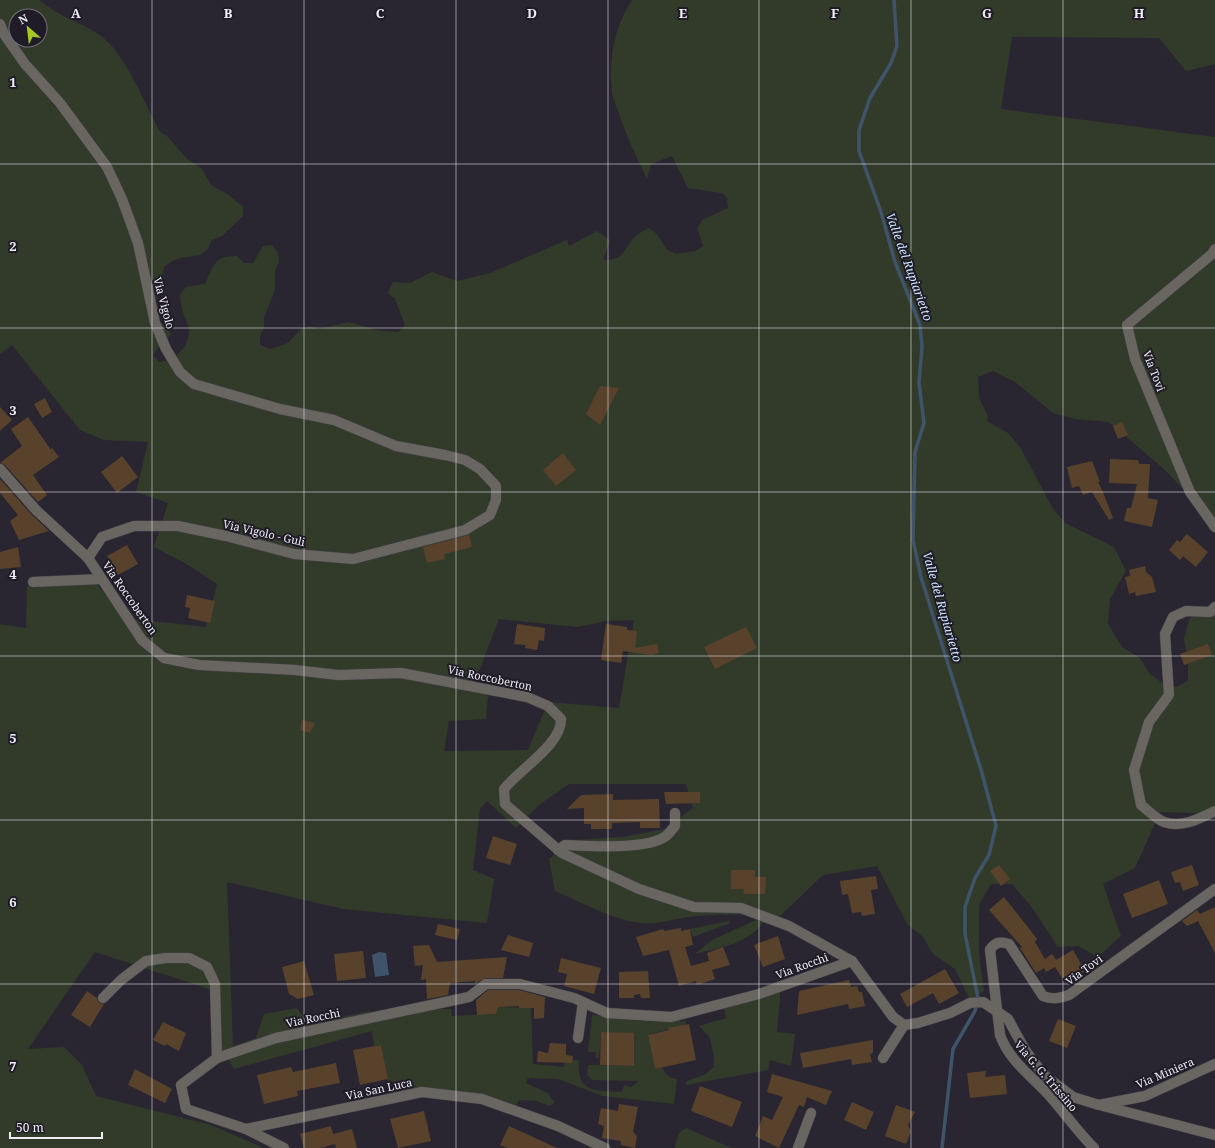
<svg xmlns="http://www.w3.org/2000/svg" width="1215" height="1148" font-family="'Noto Serif',serif">
<style>
.green{fill:#323b2a;fill-rule:evenodd}
.water{fill:#3f546a}
.lines{fill:none;stroke-linecap:round;stroke-linejoin:round}
.stream{stroke:#3f546a;stroke-width:3.5}
.building{fill:#58422c}
.minor-casing{stroke:#45424c;stroke-width:11}
.minor{stroke:#696661;stroke-width:10}
.grid{fill:none;stroke:#efedf5;stroke-width:1;stroke-opacity:0.55}
.labels{text-anchor:middle;stroke-width:4;stroke-linejoin:round;paint-order:stroke}
.street-label{font-size:11px;fill:#efedf5;stroke:#1f1c27}
.water-label{font-size:12px;font-style:italic;fill:#cbe5ff;stroke:#1f1c27}
.grid-label{font-size:13px;text-anchor:middle;font-weight:bold;fill:#efedf5;stroke:#1f1c27;stroke-width:4;stroke-linejoin:round;paint-order:stroke}
</style>
<rect width="100%" height="100%" fill="#292631"/>
<!-- green -->
<g class="green">
<path d="M0 0H40C60 19 88 23 108 42 127 60 147 107 160 132L168 137 187 159 202 169 211 185 229 195 243 207V216L222 236 212 240 208 249 200 255 181 258 172 261 164 267 159 294 154 303 158 321 166 325 171 334C166 342 159 346 153 355L159 362C174 361 189 348 189 331 189 325 185 319 183 313 181 307 181 301 180 294L186 287 205 284C213 266 215 255 237 256L244 263H253L263 246 272 245 278 253 279 262 275 271V290L264 317V327L260 336V345L270 349 288 343 301 329 310 326 319 329 349 322 376 330 398 332 405 325 395 299 388 293 393 282 410 283 432 272 457 281 490 273 567 240 569 246 597 231 610 240 603 260C624 261 622 251 633 239 637 234 643 231 649 228L657 234 667 250 676 254 696 251 703 246 697 228 702 220 728 208 727 198 722 193 688 188 672 156 651 164 647 179C636 156 626 135 618 111 616 105 612 97 612 91 608 60 615 25 632 0H1215V64L1186 71 1159 38 1012 37 1001 109 1215 137V518L1212 519 1165 470 1109 422 1075 419 1053 413 1015 382 993 371 978 377 979 398 988 416 987 421 1008 433 1020 447 1052 507 1065 523 1114 547 1126 571 1110 599 1108 624 1122 647 1140 658 1149 673 1165 685 1176 687 1188 681V661L1184 639 1189 619 1215 601V814L1160 812 1135 868 1103 884 1121 936 1098 957 1078 946 1058 947 1031 906 1012 884H991L979 905V954L984 991 970 1000 955 969 933 954 923 937 907 924 877 866 823 875 780 916C750 915 719 913 689 917 672 919 657 925 641 923 613 920 581 902 555 891L549 859 573 840 623 837 665 829 693 808 686 784H569L539 805 516 828 487 801 480 809 473 870 494 879 487 923 343 909 227 882 233 1046 256 1038 264 1014 297 1008 309 1024 370 1011 371 1018 423 1009H451L452 1016 496 1014 498 1007 531 1008 533 1064 564 1067 565 1060H579C575 1093 597 1091 622 1092L624 1085 631 1087 639 1081 592 1080 587 1074 588 1065 634 1066V1034L601 1032 599 1058H596V1052H588L592 1015 646 1021 680 1019 681 1022 685 1021 686 1024 648 1035 655 1068 662 1067C666 1075 668 1078 677 1079L674 1104 603 1096 558 1079 530 1078 526 1080V1083L548 1093 554 1102 553 1104 550 1106 536 1101 519 1100 515 1109 482 1099 391 1096 381 1045 374 1046 372 1031 234 1069 221 1048 218 992 95 952 28 1049 64 1047 82 1065 96 1096 211 1125 264 1148H0V624L26 628 27 586 94 581 124 618 206 627 217 584 190 566 154 547 168 503 136 492 148 442 104 440 80 430 12 345 0 354ZM16 16H40V40H16ZM499 619 578 627 606 621 634 620 619 708 548 702 528 750 444 751 449 721 486 719 488 696 473 687Z"/>
<path d="M756 920 763 922C749 944 720 947 695 954L712 940Z"/>
<path d="M729 921 730 923 693 937 690 929Z"/>
<path d="M781 986 777 1032 795 1034 791 1066 770 1060 768 1070 686 1085 687 1081 704 1075 714 1067V1058L710 1038 699 1026 726 1018 723 1003Z"/>
<path d="M686 1128 727 1146 733 1148H675C676 1139 678 1132 686 1128Z"/>
</g>
<!-- water -->
<path class="water" d="M379 952 386 953 389 975 375 977 372 955Z"/>
<g class="lines">
<!-- stream -->
<path class="stream" d="M894 0 897 46 891 63 870 98 859 130V151L881 212 895 262 920 325 922 347 919 383 924 423 915 452 913 540 921 577 982 773 996 826 989 855 975 878 965 907V934L978 998 975 1011 953 1049 942 1148"/>
</g>
<!-- building -->
<g class="building">
<path d="M600 386 619 388 600 425 586 414Z"/>
<path d="M45 398 52 412 42 418 34 404Z"/>
<path d="M0 407 12 420 0 431Z"/>
<path d="M28 417 51 450 52 448 59 457 33 475 47 495 38 502 5 465 0 463 22 446 11 429Z"/>
<path d="M1122 422 1128 435 1118 439 1113 426Z"/>
<path d="M563 453 576 470 556 486 543 470Z"/>
<path d="M122 456 138 477 117 493 101 472Z"/>
<path d="M1110 459 1138 460 1139 464H1150L1148 498 1158 500 1152 527 1124 521 1127 508H1131L1137 484 1109 483Z"/>
<path d="M1092 461 1100 482H1098L1103 492 1113 518 1109 520 1092 492 1083 495 1079 486 1072 488 1067 467Z"/>
<path d="M0 479 31 514 49 531 19 540 10 521 18 515 0 493Z"/>
<path d="M1187 534 1208 552 1196 567 1183 556 1180 560 1169 550 1177 540 1180 542Z"/>
<path d="M469 535 472 547 444 554 445 559 427 563 423 547Z"/>
<path d="M127 545 138 564 118 575 107 556Z"/>
<path d="M18 547 21 567 0 569V552Z"/>
<path d="M1145 566 1146 572 1152 577 1156 592 1136 596 1135 592 1129 594 1125 577 1130 576 1129 570Z"/>
<path d="M187 595 215 601 210 623 188 618 190 608 185 607Z"/>
<path d="M517 624 545 628 544 641 539 640 537 650 525 648 526 645 514 644Z"/>
<path d="M606 624 627 627V630L637 631 635 648 657 644 659 653 651 655 623 651 621 663 601 660Z"/>
<path d="M746 627 757 648 715 669 704 647Z"/>
<path d="M1208 644 1212 655 1184 665 1180 654Z"/>
<path d="M302 720 315 723 310 733 300 730Z"/>
<path d="M664 792H700V803L666 804Z"/>
<path d="M613 794V800L659 799 660 828H640V822L612 823V829H591V824H584V808L567 809 581 795Z"/>
<path d="M493 836 517 844 510 865 486 858Z"/>
<path d="M999 865 1010 879 1001 886 990 871Z"/>
<path d="M1192 865 1199 885 1183 891 1180 882 1175 883 1171 872Z"/>
<path d="M731 870H755V877H766L765 894H743L744 889H731Z"/>
<path d="M876 876 878 889 871 890 875 914 862 916 861 912 852 913 848 894 842 895 840 881Z"/>
<path d="M1159 880 1168 904 1132 918 1123 894Z"/>
<path d="M1004 897 1031 931 1037 939 1035 942 1045 959 1052 954 1056 960 1073 950 1085 971 1065 983 1055 967 1046 972 1044 968 1036 973 1020 948 1022 947 989 910Z"/>
<path d="M1215 907V953L1198 921 1187 926 1182 921 1197 910 1200 914Z"/>
<path d="M438 924 460 929 457 940 435 935Z"/>
<path d="M681 928V931L690 929 693 945 685 947 691 966 709 961 707 953 723 947 730 965 712 970 715 979 697 985 696 981 679 986 669 950 643 956 636 937 663 929 664 931Z"/>
<path d="M508 935 533 943 529 957 501 950Z"/>
<path d="M778 936 785 959 763 967 754 945Z"/>
<path d="M429 945 437 962 507 957 503 978H486L475 984V981L450 983 448 995 427 999 426 979 421 980 423 965 415 966 413 946Z"/>
<path d="M363 951 366 978 337 981 334 954Z"/>
<path d="M561 958 601 968 594 994 564 986 567 974 558 972Z"/>
<path d="M304 961 314 995 298 999 289 994 282 967Z"/>
<path d="M945 969 959 993 939 1004 933 993 907 1007 900 994Z"/>
<path d="M648 971 650 998H641L640 994 634 995V998H619V972Z"/>
<path d="M849 980 851 987 857 986 859 992H862L865 1006 849 1009 848 1004 797 1015 799 991Z"/>
<path d="M488 990H519L545 997 544 1018 534 1019V1008H519V1006L498 1007 496 1014 477 1015 476 1000Z"/>
<path d="M87 991 97 998 99 1003 104 1004 90 1027 71 1015Z"/>
<path d="M1058 1019 1076 1026 1067 1048 1049 1041Z"/>
<path d="M163 1022 186 1033 179 1051 166 1044 165 1046 153 1040Z"/>
<path d="M689 1024 696 1060 655 1069 648 1035 669 1030 668 1028Z"/>
<path d="M601 1032 634 1033V1066L600 1065Z"/>
<path d="M873 1040V1053L870 1054 872 1062 852 1065 851 1059 803 1068 800 1053Z"/>
<path d="M550 1043 566 1044V1055L573 1056 572 1063 537 1062 538 1051 548 1053Z"/>
<path d="M381 1045 388 1079 360 1085 353 1050Z"/>
<path d="M336 1063 340 1083 297 1091 298 1096 264 1104 257 1075 291 1067 293 1072Z"/>
<path d="M135 1069 172 1089 165 1103 128 1085Z"/>
<path d="M986 1071 985 1077 1005 1075 1007 1094 970 1098 967 1073Z"/>
<path d="M772 1074 832 1091 826 1105 807 1097 804 1107 799 1105 779 1148 755 1136 763 1116 772 1120 783 1097 767 1092Z"/>
<path d="M700 1086 742 1102 732 1127 691 1111Z"/>
<path d="M852 1102 874 1112 866 1130 844 1120Z"/>
<path d="M619 1104 638 1107 633 1132 637 1136 635 1148 621 1145V1141L602 1138 604 1126 598 1124 601 1108 618 1111Z"/>
<path d="M896 1105 915 1112 908 1125 911 1131 906 1144 885 1136Z"/>
<path d="M424 1111 431 1141 398 1148 390 1119Z"/>
<path d="M331 1126 333 1134 352 1129 357 1148H336L335 1144 320 1148H304L300 1134Z"/>
<path d="M509 1126 557 1148H508L500 1145Z"/>
</g>
<g class="lines">
<defs>
<g id="minor">
<path d="M0 24 4 34 25 64 60 103 107 167 122 199 138 243 155 323 166 349 180 372 194 384 280 409 334 420 396 446 445 455 465 460 480 469 496 486V500L490 515 465 530 353 559 294 554 226 536 178 526H134L102 537 88 558"/>
<path d="M1215 249 1212 254 1127 325 1135 359 1190 492 1215 527"/>
<path d="M0 469 36 510 88 558 142 640 164 658 199 665 295 670 338 675 401 673 527 697 548 706 561 719C562 744 520 769 504 789L505 804 562 853 639 889 694 907 741 908 789 926 852 961 893 1017 904 1025 918 1023 950 1013 970 1003 983 1002 1008 1019 1025 1050 1044 1075 1073 1097 1099 1105 1145 1096 1215 1064"/>
<path d="M33 582 101 579"/>
<path d="M1215 607 1210 612 1186 611 1173 617 1165 634 1169 695 1149 722 1134 770 1141 805C1148 810 1156 819 1164 822 1182 828 1199 819 1215 811"/>
<path d="M558 850 565 845C588 846 648 850 666 836 670 833 672 829 675 826V813"/>
<path d="M103 998 121 980 146 961 166 958H189L207 967 215 984 217 1058"/>
<path d="M578 1038 583 1002"/>
<path d="M883 1058 904 1025"/>
<path d="M1103 1106 1215 1135"/>
<path d="M246 1129 422 1092 482 1099 558 1126 605 1148"/>
<path d="M284 1148 246 1129 186 1109 181 1085 217 1058 276 1038 469 997 486 984H520L574 998 607 1013 671 1017 759 994 852 961"/>
<path d="M798 1148 811 1113"/>
<path d="M1094 1148C1077 1131 1064 1112 1048 1094 1030 1075 1009 1060 1000 1035L990 950C995 942 1000 941 1009 944L1043 996C1053 1000 1060 998 1069 995L1215 889"/>
</g>
</defs>
<!-- minor casing -->
<use href="#minor" class="minor-casing"/>
<!-- minor -->
<use href="#minor" class="minor"/>
</g>
<!-- grid -->
<path class="grid" d="M152 0V1148M304 0V1148M456 0V1148M608 0V1148M759 0V1148M911 0V1148M1063 0V1148M0 164H1215M0 328H1215M0 492H1215M0 656H1215M0 820H1215M0 984H1215"/>
<g class="labels">
<!-- street labels -->
<g class="street-label">
<text transform="translate(164 303) rotate(75)" y="4">Via Vigolo</text>
<text transform="translate(1154 371) rotate(69)" y="4">Via Tovi</text>
<text transform="translate(264 533) rotate(13)" y="4">Via Vigolo - Guli</text>
<text transform="translate(130 598) rotate(55)" y="4">Via Roccoberton</text>
<text transform="translate(490 678) rotate(12)" y="4">Via Roccoberton</text>
<text transform="translate(802 966) rotate(-20)" y="4">Via Rocchi</text>
<text transform="translate(1084 970) rotate(-36)" y="4">Via Tovi</text>
<text transform="translate(313 1018) rotate(-12)" y="4">Via Rocchi</text>
<text transform="translate(1165 1073) rotate(-23)" y="4">Via Miniera</text>
<text transform="translate(1046 1076) rotate(49)" y="4">Via G. G. Trissino</text>
<text transform="translate(379 1089) rotate(-12)" y="4">Via San Luca</text>
</g>
<!-- water labels -->
<g class="water-label">
<text transform="translate(909 267) rotate(70)" y="4">Valle del Rupiarietto</text>
<text transform="translate(942 607) rotate(74)" y="4">Valle del Rupiarietto</text>
</g>
</g>
<g class="grid-label">
<text x="76" y="18">A</text>
<text x="228" y="18">B</text>
<text x="380" y="18">C</text>
<text x="532" y="18">D</text>
<text x="683" y="18">E</text>
<text x="835" y="18">F</text>
<text x="987" y="18">G</text>
<text x="1139" y="18">H</text>
<text x="13" y="87">1</text>
<text x="13" y="251">2</text>
<text x="13" y="415">3</text>
<text x="13" y="579">4</text>
<text x="13" y="743">5</text>
<text x="13" y="907">6</text>
<text x="13" y="1071">7</text>
</g>
<!-- north arrow -->
<g transform="translate(28 28) rotate(332)"><circle r="19" fill="#1f1c27" stroke="#727079"/>
<path d="M0-3L7 15L0 10L-7 15Z" fill="#a6c821"/>
<text y="-6" font-size="11" font-weight="bold" text-anchor="middle" fill="#efedf5">N</text>
</g>
<!-- scale -->
<path d="M10 1132v6h92v-6" fill="none" stroke="#efedf5" stroke-width="2"/>
<text x="16" y="1132" font-size="12" fill="#efedf5" stroke="#1f1c27" stroke-width="3" paint-order="stroke">50 m</text>
</svg>
